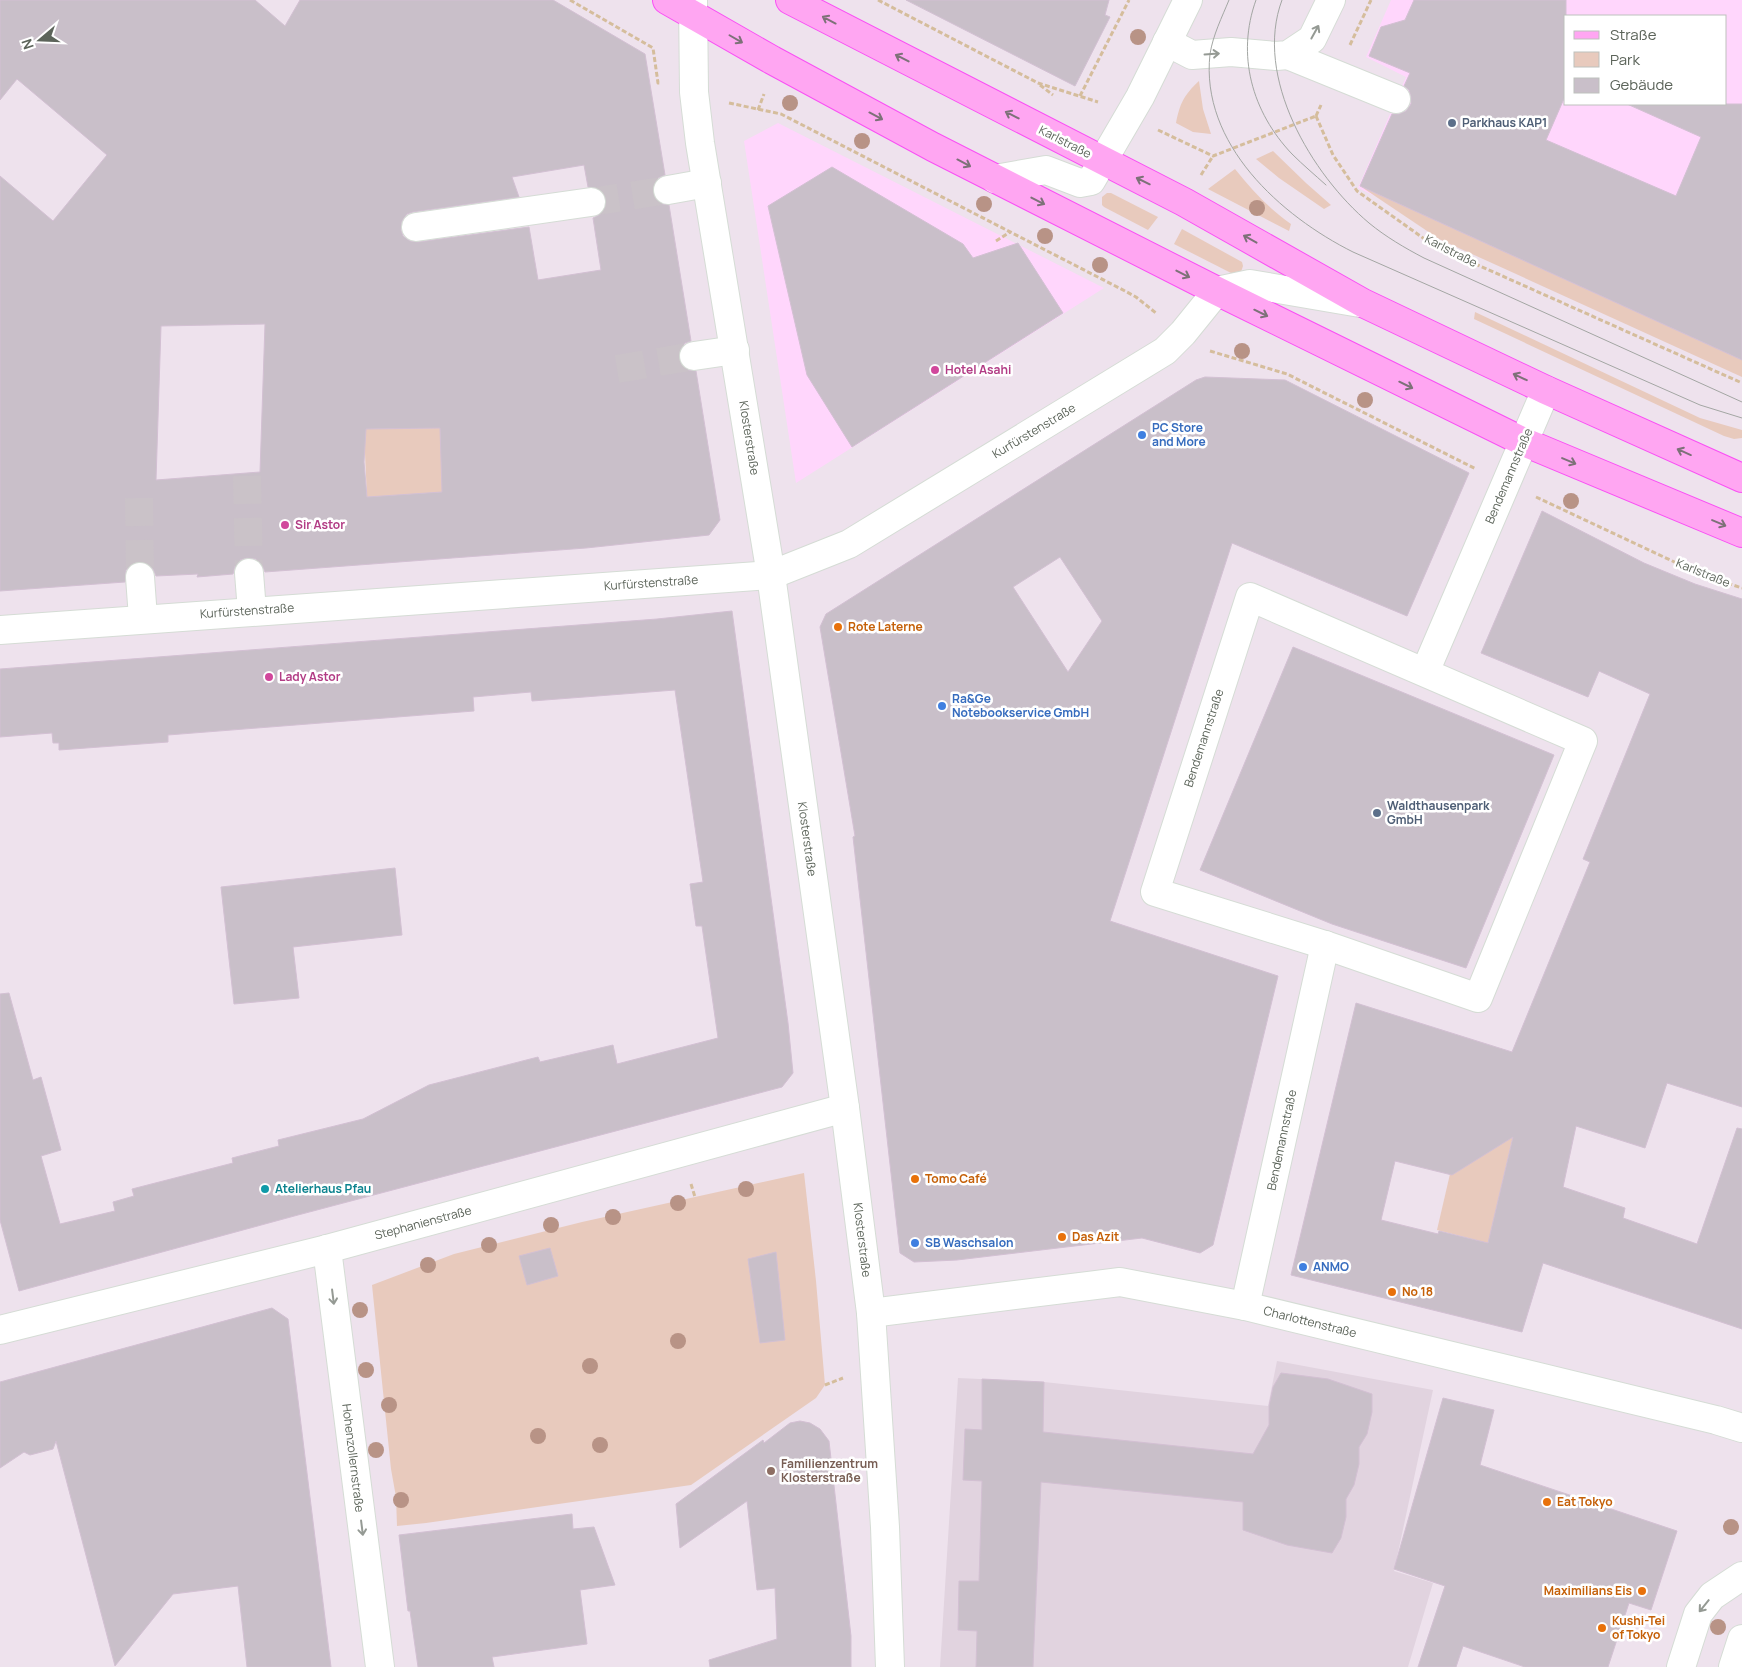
<svg xmlns="http://www.w3.org/2000/svg" width="1742" height="1667" font-family="Manrope,sans-serif">
<style>
.commercial{fill:#ffd6fc;fill-rule:evenodd}
.education{fill:#e1d3df}
.green{fill:#e8cabd}
.building{fill:#c9bfc9;stroke:#d3c0d3;fill-rule:evenodd}
.lines{fill:none;stroke-linecap:round;stroke-linejoin:round}
.minor-tunnel{stroke:#cac2c8;stroke-width:28;stroke-dasharray:28 14;stroke-linecap:butt}
.minor-casing{stroke:#d5dcd5;stroke-width:30}
.major-casing{stroke:#f950f4;stroke-width:30}
.path{stroke:#d5bd9c;stroke-width:3;stroke-dasharray:5 2.5;stroke-linecap:butt}
.minor{stroke:#fff;stroke-width:28}
.major{stroke:#ffa6f2;stroke-width:28}
.tram{stroke:#a3a6a3;stroke-width:1}
.tree{fill:#b89386}
.oneway{stroke:#7d7178}
.oneway2{stroke:#959a94}
.service-dot{fill:#5c6f8a;stroke:#fff;stroke-width:2}
.hotel-dot{fill:#d1479c;stroke:#fff;stroke-width:2}
.shop-dot{fill:#3f7fe0;stroke:#fff;stroke-width:2}
.food-dot{fill:#e8710a;stroke:#fff;stroke-width:2}
.culture-dot{fill:#0f9aa8;stroke:#fff;stroke-width:2}
.education-dot{fill:#8d6e63;stroke:#fff;stroke-width:2}
.labels{text-anchor:middle;stroke-width:5;stroke-linejoin:round;paint-order:stroke}
.service-label{font-size:12px;font-weight:bold;fill:#4e5e75;stroke:#fff;text-anchor:start}
.street-label{font-size:12px;fill:#5c645a;stroke:#fff}
.hotel-label{font-size:12px;font-weight:bold;fill:#b23c85;stroke:#fff;text-anchor:start}
.shop-label{font-size:12px;font-weight:bold;fill:#366cbe;stroke:#fff;text-anchor:start}
.food-label{font-size:12px;font-weight:bold;fill:#c56008;stroke:#fff;text-anchor:start}
.culture-label{font-size:12px;font-weight:bold;fill:#0d838f;stroke:#fff;text-anchor:start}
.education-label{font-size:12px;font-weight:bold;fill:#785e54;stroke:#fff;text-anchor:start}
</style>
<rect width="100%" height="100%" fill="#eee2ed"/>
<!-- commercial -->
<g class="commercial">
<path d="M1391 0H1742V368L1358 188 1406 77 1366 57ZM1566 16H1726V104H1566Z"/>
<path d="M778 123 1104 288 796 483 744 141Z"/>
</g>
<!-- education -->
<path class="education" d="M1277 1361 1433 1390 1394 1571 1433 1583 1408 1667H940L958 1378 1044 1382 1268 1406Z"/>
<!-- green -->
<g class="green">
<path d="M1199 81 1203 109 1211 134 1193 132 1176 123C1180 103 1184 95 1199 81Z"/>
<path d="M1273 151 1306 183 1331 205 1324 209 1279 178 1256 159Z"/>
<path d="M1235 169C1252 190 1268 208 1291 224L1289 231 1208 189Z"/>
<path d="M1360 186 1742 360V377L1439 239Z"/>
<path d="M1107 193H1111L1158 217 1148 230 1104 207 1102 205V197Z"/>
<path d="M1182 229 1242 262 1243 266 1241 272 1235 275 1174 244Z"/>
<path d="M1475 312 1700 418 1742 430V438L1734 439 1724 436 1474 319Z"/>
<path d="M440 428 443 492 367 497 365 453 312 456 365 429Z"/>
<path d="M1466 1105 1517 1119 1488 1243 1437 1230Z"/>
<path d="M804 1173 816 1281 825 1385 816 1398 691 1485 426 1523 397 1526 396 1497 391 1469 372 1285 454 1254 582 1222Z"/>
</g>
<!-- building -->
<g class="building">
<path d="M0 0H255L285 26 300 0H553L645 54 665 175 658 178 654 184 653 192 656 200 662 204 669 205 691 341 685 343 680 350 679 359 681 365 688 370 696 371 720 520 709 535 586 548 265 572 262 565 256 559 247 558 240 560 235 566 233 574 197 577 198 574 156 576 153 569 147 563 138 562 131 564 126 570 125 582 0 591V176L53 221 107 155 17 79 0 100ZM584 165 588 187 597 188 604 193 606 199V207L601 214 593 218 601 270 538 280 529 227 418 242 410 241 403 236 401 230 402 221 407 214 413 212 519 197 512 177ZM265 324 260 472 156 480 161 326ZM440 428 442 492 367 497 364 462 366 429Z"/>
<path d="M906 0H1109L1105 15 1110 17 1075 86Z"/>
<path d="M1414 0H1566V94L1546 140 1676 196 1701 137 1627 104H1742V360L1360 186 1392 114H1399L1406 111 1411 104V97L1409 90 1404 86 1410 73 1369 56 1381 27 1405 20Z"/>
<path d="M832 167 963 244 973 258 1018 243 1063 313 852 447 807 375 768 206Z"/>
<path d="M1205 377 1285 380 1469 473 1407 616 1232 543 1110 921 1278 976 1213 1245 1200 1253 1142 1238 957 1260 914 1262 900 1253 853 837 855 836 820 627 826 614 1196 380ZM1060 557 1102 621 1068 672 1013 587Z"/>
<path d="M1542 511 1644 563 1695 584 1742 599V1107L1667 1083 1645 1148 1576 1126 1563 1187 1625 1208 1623 1218 1697 1244 1737 1128 1742 1129V1329L1543 1263 1522 1332 1291 1275 1356 1003 1512 1052 1590 862 1583 859 1650 694 1599 671 1588 697 1481 653ZM1513 1137 1488 1243 1439 1231 1438 1234 1381 1220 1395 1161 1452 1175Z"/>
<path d="M732 611 788 1023 793 1073 782 1087 298 1215 19 1291 0 1220V994L9 993 33 1080 41 1077 61 1150 41 1156 60 1224 115 1211 113 1202 134 1196 132 1189 233 1163 232 1158 279 1146 278 1140 363 1119 429 1085 538 1057 540 1062 613 1045 617 1064 718 1038 702 926H696L690 884 703 882 675 690 532 701 531 692 473 697 474 711 168 735V742L59 750V743H53L52 733 0 737V669L657 619Z"/>
<path d="M1293 647 1554 755 1466 968 1332 924 1200 870Z"/>
<path d="M395 868 402 935 293 947 299 998 234 1004 221 887Z"/>
<path d="M550 1248 558 1276 527 1285 519 1256Z"/>
<path d="M776 1252 785 1340 760 1343 748 1259Z"/>
<path d="M272 1308 288 1319 331 1667H247L238 1586 173 1594 115 1666 56 1441 53 1449 30 1455 24 1452 0 1468V1382Z"/>
<path d="M1281 1373 1328 1379 1372 1394V1412L1367 1434 1359 1447V1464L1354 1485 1346 1499V1517L1341 1538 1332 1553 1287 1545 1243 1530V1502L1041 1482 1033 1667H976L977 1631 958 1630 959 1581H979L982 1481 963 1480 965 1429 982 1430V1379L1044 1382 1043 1432 1253 1454 1269 1425V1406L1273 1387Z"/>
<path d="M1443 1398 1494 1410 1480 1465 1677 1531 1651 1610 1629 1603 1608 1667H1525L1463 1646 1456 1667H1418L1445 1586 1394 1569Z"/>
<path d="M800 1421 810 1423 820 1429 829 1441 851 1636V1667H710L709 1660 777 1639 775 1588 757 1590 747 1501 680 1548 676 1504 763 1440 764 1443 790 1423Z"/>
<path d="M572 1514 573 1529 594 1527 615 1585 580 1590 587 1644 492 1657 494 1667H418L410 1611H408L399 1535Z"/>
</g>
<g class="lines">
<!-- minor-tunnel -->
<g class="minor-tunnel">
<path d="M591 202 668 190"/>
<path d="M617 369 694 356"/>
<path d="M247 476 249 573"/>
<path d="M139 498 140 577"/>
</g>
<defs>
<g id="minor">
<path d="M693 0 694 92 700 143 771 575 845 1108 871 1313 885 1527 890 1667"/>
<path d="M1167 42 1192 55 1231 52 1276 56 1288 55 1312 39 1331 0"/>
<path d="M1288 55 1396 99"/>
<path d="M995 179 1046 170 1080 183 1091 181 1140 97 1188 0"/>
<path d="M668 190 707 183"/>
<path d="M416 227 591 202"/>
<path d="M694 356 735 350"/>
<path d="M249 573 252 611"/>
<path d="M140 577 143 618"/>
<path d="M1250 597 1583 741 1478 998 1325 945 1155 892Z"/>
<path d="M0 630 771 575 849 544 1165 351 1183 333 1217 291 1250 284 1360 303"/>
<path d="M1425 672 1546 390"/>
<path d="M327 1249 380 1667"/>
<path d="M1245 1306 1325 945"/>
<path d="M871 1313 1120 1282 1245 1306 1716 1420 1742 1428"/>
<path d="M0 1330 327 1249 845 1108"/>
<path d="M1681 1667 1698 1614 1712 1596 1742 1576"/>
<path d="M1733 1667 1742 1639"/>
</g>
<g id="major">
<path d="M667 0 772 60 933 147 1217 291 1524 442 1742 533"/>
<path d="M790 0 1184 202 1363 303 1546 390 1742 478"/>
</g>
</defs>
<!-- minor casing -->
<use href="#minor" class="minor-casing"/>
<!-- major casing -->
<use href="#major" class="major-casing"/>
<!-- path -->
<g class="path">
<path d="M570 0 653 48 658 83H661"/>
<path d="M878 0 1038 83 1098 102"/>
<path d="M1350 45 1371 0"/>
<path d="M1040 85 1053 95"/>
<path d="M1080 96 1129 0"/>
<path d="M729 103 781 114 1125 291 1136 297 1156 313"/>
<path d="M758 110 764 94"/>
<path d="M1316 116 1333 155 1357 191 1433 245 1742 383"/>
<path d="M1316 116 1321 105"/>
<path d="M1158 130 1213 156 1316 116"/>
<path d="M1201 175 1213 156"/>
<path d="M996 241 1010 232"/>
<path d="M1210 351 1287 374 1476 469"/>
<path d="M1536 497 1700 574 1742 588"/>
<path d="M691 1184 695 1197"/>
<path d="M825 1385 843 1378"/>
</g>
<!-- minor -->
<use href="#minor" class="minor"/>
<!-- major -->
<use href="#major" class="major"/>
<!-- tram -->
<g class="tram">
<path d="M1229 0C1222 17 1213 35 1210 54 1200 144 1281 216 1353 252L1700 405 1742 418"/>
<path d="M1256 0C1236 55 1252 112 1292 154 1303 165 1315 175 1326 185"/>
<path d="M1282 0C1253 77 1312 175 1369 223 1386 237 1405 248 1424 258L1742 402"/>
</g>
</g>
<!-- trees -->
<g class="tree">
<circle cx="1138" cy="37" r="8"/>
<circle cx="790" cy="103" r="8"/>
<circle cx="862" cy="141" r="8"/>
<circle cx="984" cy="204" r="8"/>
<circle cx="1257" cy="208" r="8"/>
<circle cx="1045" cy="236" r="8"/>
<circle cx="1100" cy="265" r="8"/>
<circle cx="1242" cy="351" r="8"/>
<circle cx="1365" cy="400" r="8"/>
<circle cx="1571" cy="501" r="8"/>
<circle cx="746" cy="1189" r="8"/>
<circle cx="678" cy="1203" r="8"/>
<circle cx="613" cy="1217" r="8"/>
<circle cx="551" cy="1225" r="8"/>
<circle cx="489" cy="1245" r="8"/>
<circle cx="428" cy="1265" r="8"/>
<circle cx="360" cy="1310" r="8"/>
<circle cx="678" cy="1341" r="8"/>
<circle cx="590" cy="1366" r="8"/>
<circle cx="366" cy="1370" r="8"/>
<circle cx="389" cy="1405" r="8"/>
<circle cx="538" cy="1436" r="8"/>
<circle cx="600" cy="1445" r="8"/>
<circle cx="376" cy="1450" r="8"/>
<circle cx="401" cy="1500" r="8"/>
<circle cx="1731" cy="1527" r="8"/>
<circle cx="1718" cy="1627" r="8"/>
</g>
<!-- one-way arrows -->
<defs><path id="oneway-shaft" d="M-6 0H5M1.5-3L5.5 0L1.5 3" fill="none" stroke-width="1.6" stroke-linecap="round" stroke-linejoin="round" transform="scale(1.25)"/></defs>
<g class="oneway">
<use href="#oneway-shaft" transform="translate(829 20) rotate(-152)"/>
<use href="#oneway-shaft" transform="translate(736 39) rotate(30)"/>
<use href="#oneway-shaft" transform="translate(902 58) rotate(-153)"/>
<use href="#oneway-shaft" transform="translate(1012 115) rotate(-153)"/>
<use href="#oneway-shaft" transform="translate(876 116) rotate(28)"/>
<use href="#oneway-shaft" transform="translate(964 163) rotate(28)"/>
<use href="#oneway-shaft" transform="translate(1143 181) rotate(-154)"/>
<use href="#oneway-shaft" transform="translate(1038 201) rotate(27)"/>
<use href="#oneway-shaft" transform="translate(1250 239) rotate(-151)"/>
<use href="#oneway-shaft" transform="translate(1183 274) rotate(27)"/>
<use href="#oneway-shaft" transform="translate(1261 313) rotate(26)"/>
<use href="#oneway-shaft" transform="translate(1520 377) rotate(-155)"/>
<use href="#oneway-shaft" transform="translate(1406 385) rotate(26)"/>
<use href="#oneway-shaft" transform="translate(1684 452) rotate(-156)"/>
<use href="#oneway-shaft" transform="translate(1569 461) rotate(23)"/>
<use href="#oneway-shaft" transform="translate(1719 523) rotate(23)"/>
</g>
<g class="oneway2">
<use href="#oneway-shaft" transform="translate(1315 32) rotate(-61)"/>
<use href="#oneway-shaft" transform="translate(1212 54) rotate(-4)"/>
<use href="#oneway-shaft" transform="translate(333 1297) rotate(83)"/>
<use href="#oneway-shaft" transform="translate(362 1528) rotate(83)"/>
<use href="#oneway-shaft" transform="translate(1704 1606) rotate(129)"/>
</g>
<!-- markers -->
<g class="service-dot">
<circle cx="1452" cy="123" r="5"/>
<circle cx="1377" cy="813" r="5"/>
</g>
<g class="hotel-dot">
<circle cx="935" cy="370" r="5"/>
<circle cx="285" cy="525" r="5"/>
<circle cx="269" cy="677" r="5"/>
</g>
<g class="shop-dot">
<circle cx="1142" cy="435" r="5"/>
<circle cx="942" cy="706" r="5"/>
<circle cx="915" cy="1243" r="5"/>
<circle cx="1303" cy="1267" r="5"/>
</g>
<g class="food-dot">
<circle cx="838" cy="627" r="5"/>
<circle cx="915" cy="1179" r="5"/>
<circle cx="1062" cy="1237" r="5"/>
<circle cx="1392" cy="1292" r="5"/>
<circle cx="1547" cy="1502" r="5"/>
<circle cx="1642" cy="1591" r="5"/>
<circle cx="1602" cy="1628" r="5"/>
</g>
<circle class="culture-dot" cx="265" cy="1189" r="5"/>
<circle class="education-dot" cx="771" cy="1471" r="5"/>
<g class="labels">
<!-- service labels -->
<g class="service-label">
<text x="1462" y="127">Parkhaus KAP1</text>
<text x="1387" y="810">Waldthausenpark<tspan x="1387" dy="14">GmbH</tspan></text>
</g>
<!-- street labels -->
<g class="street-label">
<text transform="translate(1065 142) rotate(27)" y="4">Karlstraße</text>
<text transform="translate(1451 251) rotate(27)" y="4">Karlstraße</text>
<text transform="translate(1034 431) rotate(-31)" y="4">Kurfürstenstraße</text>
<text transform="translate(749 438) rotate(81)" y="4">Klosterstraße</text>
<text transform="translate(1509 476) rotate(-67)" y="4">Bendemannstraße</text>
<text transform="translate(1703 573) rotate(22)" y="4">Karlstraße</text>
<text transform="translate(651 583) rotate(-4)" y="4">Kurfürstenstraße</text>
<text transform="translate(247 611) rotate(-4)" y="4">Kurfürstenstraße</text>
<text transform="translate(1204 738) rotate(-72)" y="4">Bendemannstraße</text>
<text transform="translate(807 839) rotate(82)" y="4">Klosterstraße</text>
<text transform="translate(1282 1140) rotate(-78)" y="4">Bendemannstraße</text>
<text transform="translate(423 1223) rotate(-15)" y="4">Stephanienstraße</text>
<text transform="translate(862 1240) rotate(83)" y="4">Klosterstraße</text>
<text transform="translate(1310 1322) rotate(14)" y="4">Charlottenstraße</text>
<text transform="translate(353 1458) rotate(83)" y="4">Hohenzollernstraße</text>
</g>
<!-- hotel labels -->
<g class="hotel-label">
<text x="945" y="374">Hotel Asahi</text>
<text x="295" y="529">Sir Astor</text>
<text x="279" y="681">Lady Astor</text>
</g>
<!-- shop labels -->
<g class="shop-label">
<text x="1152" y="432">PC Store<tspan x="1152" dy="14">and More</tspan></text>
<text x="952" y="703">Ra&amp;Ge<tspan x="952" dy="14">Notebookservice GmbH</tspan></text>
<text x="925" y="1247">SB Waschsalon</text>
<text x="1313" y="1271">ANMO</text>
</g>
<!-- food labels -->
<g class="food-label">
<text x="848" y="631">Rote Laterne</text>
<text x="925" y="1183">Tomo Café</text>
<text x="1072" y="1241">Das Azit</text>
<text x="1402" y="1296">No 18</text>
<text x="1557" y="1506">Eat Tokyo</text>
<text x="1632" y="1595" text-anchor="end">Maximilians Eis</text>
<text x="1612" y="1625">Kushi-Tei<tspan x="1612" dy="14">of Tokyo</tspan></text>
</g>
<!-- culture labels -->
<g class="culture-label">
<text x="275" y="1193">Atelierhaus Pfau</text>
</g>
<!-- education labels -->
<g class="education-label">
<text x="781" y="1468">Familienzentrum<tspan x="781" dy="14">Klosterstraße</tspan></text>
</g>
</g>
<!-- legend -->
<rect x="1564" y="15" width="162" height="90" fill="#ffffff" stroke="#bec1bd"/>
<rect x="1574" y="31" width="25" height="8" fill="#ffa6f2" stroke="#bec1bd"/>
<text x="1610" y="40" font-size="15" fill="#5c645a">Straße</text>
<rect x="1574" y="52" width="25" height="15" fill="#e8cabd" stroke="#bec1bd"/>
<text x="1610" y="65" font-size="15" fill="#5c645a">Park</text>
<rect x="1574" y="78" width="25" height="15" fill="#c9bfc9" stroke="#bec1bd"/>
<text x="1610" y="90" font-size="15" fill="#5c645a">Gebäude</text>
<!-- north arrow -->
<g transform="translate(40 40) rotate(251)" stroke="#ffffff" stroke-width="4" paint-order="stroke">
<path d="M0-4L9 19L0 12L-9 19Z" fill="#5c645a"/>
<text y="-8" font-size="14" font-weight="bold" text-anchor="middle" fill="#5c645a">N</text>
</g>
</svg>
